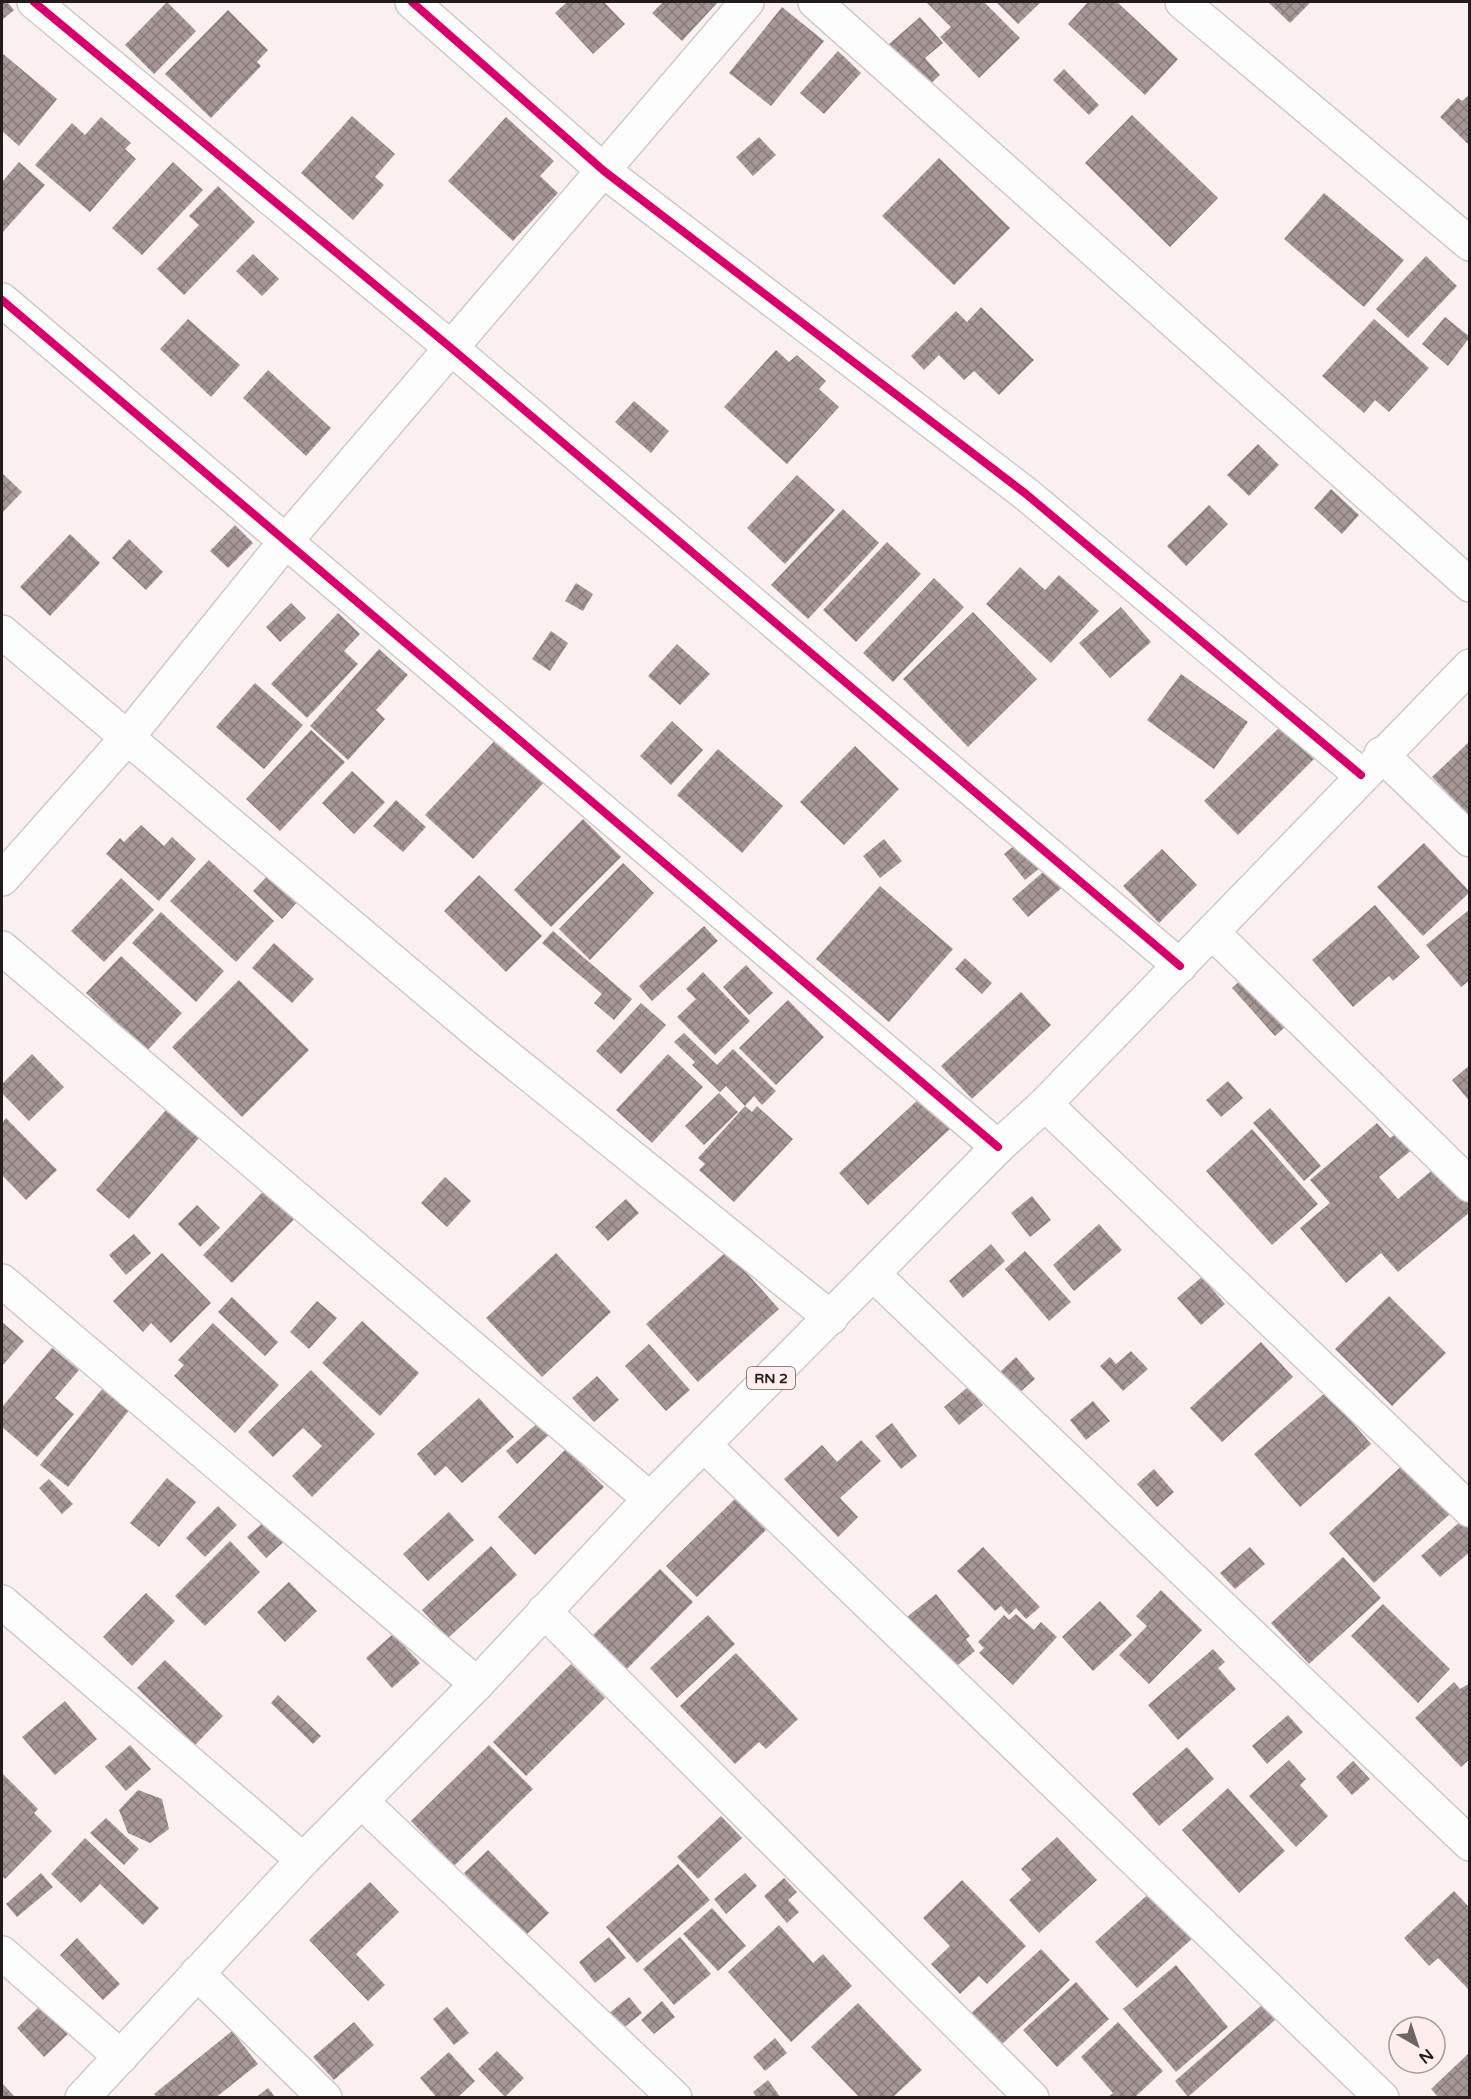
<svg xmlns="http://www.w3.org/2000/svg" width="1471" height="2099" font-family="'Varela Round',sans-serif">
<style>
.building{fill:url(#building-cross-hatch)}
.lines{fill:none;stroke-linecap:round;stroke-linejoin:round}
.minor-casing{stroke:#d0c9c9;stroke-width:36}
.highway-casing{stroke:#d0c9c9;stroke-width:36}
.minor{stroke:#fefdfd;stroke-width:33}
.highway{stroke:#fefdfd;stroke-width:33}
.cycleway-casing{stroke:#feedec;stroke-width:11}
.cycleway{stroke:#d6006c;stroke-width:8}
.labels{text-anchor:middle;stroke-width:6;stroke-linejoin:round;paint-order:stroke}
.shield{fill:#feedec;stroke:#645b5a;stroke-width:1.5}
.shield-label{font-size:14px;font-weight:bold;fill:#221c1c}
</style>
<defs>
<pattern id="building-cross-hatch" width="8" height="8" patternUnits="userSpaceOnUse" patternTransform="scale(1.5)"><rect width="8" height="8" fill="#a69797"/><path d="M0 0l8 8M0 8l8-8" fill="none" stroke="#877a7a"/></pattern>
</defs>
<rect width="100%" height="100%" fill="#faf0f0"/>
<!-- building -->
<g class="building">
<path d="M2 2H7L14 10 2 20Z"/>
<path d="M167 2 196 31 154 74 125 45Z"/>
<path d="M567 2H604L625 24 593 54 555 13Z"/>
<path d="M663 2H718L682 41 652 13Z"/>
<path d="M926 2H984L1020 38 979 78 940 37 951 27Z"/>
<path d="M996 2H1041L1018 24Z"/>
<path d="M1088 2H1117L1178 59 1145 95 1068 24Z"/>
<path d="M1268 2H1311L1290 23Z"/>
<path d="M782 7 824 41 771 106 729 73Z"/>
<path d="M228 10 268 50 257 62 261 66 211 118 165 74Z"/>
<path d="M920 17 943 43 925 58 940 75 927 87 889 44Z"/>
<path d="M838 51 861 73 824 114 800 93Z"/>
<path d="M2 53 57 99 19 146 2 131Z"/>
<path d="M1064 69 1099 105 1089 115 1053 80Z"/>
<path d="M1470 94V146L1440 117 1458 98 1462 101Z"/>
<path d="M1132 115 1218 198 1170 247 1085 163Z"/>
<path d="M352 116 395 154 375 177 384 185 353 220 301 173Z"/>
<path d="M101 117 131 143 125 149 136 159 90 212 35 165 72 123 85 135Z"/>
<path d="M506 117 554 161 540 176 558 193 513 241 448 181Z"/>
<path d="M759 137 776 155 753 176 736 157Z"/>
<path d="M939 158 1010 228 954 285 882 216Z"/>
<path d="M19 162 45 185 2 233V182Z"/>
<path d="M173 162 203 190 142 255 112 228Z"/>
<path d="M218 186 255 222 184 295 157 269 199 225 189 216Z"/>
<path d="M1324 193 1404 260 1364 307 1284 239Z"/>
<path d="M253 254 279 279 262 296 236 271Z"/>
<path d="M1426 256 1457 286 1408 338 1376 309Z"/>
<path d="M981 307 1034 360 999 395 974 371 964 380 939 355 924 370 911 356 956 311 967 322Z"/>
<path d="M1445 317 1470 337 1448 366 1422 344Z"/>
<path d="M188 319 240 365 211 397 160 349Z"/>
<path d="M1374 319 1429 368 1389 412 1375 400 1364 413 1322 376Z"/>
<path d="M776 350 789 362 797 355 826 381 819 389 839 407 787 464 724 407Z"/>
<path d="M268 370 331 428 306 456 243 398Z"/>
<path d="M634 401 669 431 651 453 615 422Z"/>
<path d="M1258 444 1279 465 1249 496 1227 475Z"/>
<path d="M2 473 22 492 2 513Z"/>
<path d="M797 475 835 510 785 564 747 528Z"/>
<path d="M1331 489 1359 515 1342 534 1314 508Z"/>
<path d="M1209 505 1228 524 1186 566 1167 546Z"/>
<path d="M843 509 879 543 808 619 771 585Z"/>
<path d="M235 525 253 543 228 568 210 551Z"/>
<path d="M70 534 100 563 50 616 20 587Z"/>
<path d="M129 539 163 572 146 590 112 558Z"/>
<path d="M887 542 921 574 856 642 823 610Z"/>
<path d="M1020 567 1045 590 1059 575 1099 611 1051 663 986 604Z"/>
<path d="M934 578 964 607 893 682 863 653Z"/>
<path d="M576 583 593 594 583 611 565 601Z"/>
<path d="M291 603 306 618 280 642 266 627Z"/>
<path d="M1121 607 1151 642 1110 678 1079 643Z"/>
<path d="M973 612 1037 679 968 747 903 679Z"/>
<path d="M338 613 360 634 344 651 358 664 307 718 271 684Z"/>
<path d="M551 631 568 643 550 671 532 659Z"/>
<path d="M677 644 710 674 680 705 648 676Z"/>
<path d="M379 649 408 675 376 710 385 719 348 760 310 726Z"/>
<path d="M1181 674 1248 722 1214 769 1147 720Z"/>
<path d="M255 683 303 725 264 769 216 727Z"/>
<path d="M672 721 703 750 671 785 640 756Z"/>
<path d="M1283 724 1316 757 1238 835 1204 801Z"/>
<path d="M311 730 345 762 280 831 246 799Z"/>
<path d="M503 732 550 776 473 859 425 815Z"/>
<path d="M1470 741V816L1432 777Z"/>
<path d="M855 746 899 789 844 845 800 802Z"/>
<path d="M718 749 783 806 742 853 677 795Z"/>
<path d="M352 771 385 802 354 834 322 803Z"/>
<path d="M396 800 426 827 403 852 373 826Z"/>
<path d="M583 819 621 857 551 927 514 890Z"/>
<path d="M141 825 164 846 172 837 196 859 159 901 106 854 120 838 124 842Z"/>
<path d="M884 839 902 861 880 878 863 856Z"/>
<path d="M1020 841 1041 867 1025 880 1004 854Z"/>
<path d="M1424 843 1470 892 1423 936 1377 887Z"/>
<path d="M1162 849 1197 885 1159 923 1123 886Z"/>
<path d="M209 860 274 921 236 962 170 901Z"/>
<path d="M623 863 654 893 590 960 559 929Z"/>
<path d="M1049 867 1064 886 1028 917 1012 899Z"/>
<path d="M271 872 300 899 282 919 253 891Z"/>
<path d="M479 875 542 936 506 972 444 911Z"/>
<path d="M121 878 154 910 104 962 71 931Z"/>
<path d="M880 886 953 949 889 1022 816 959Z"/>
<path d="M1375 905 1420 957 1393 981 1389 976 1353 1007 1312 960Z"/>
<path d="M1470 909V980L1461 987 1426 945Z"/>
<path d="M161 912 224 971 196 1002 132 943Z"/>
<path d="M704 926 718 941 652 1001 639 986Z"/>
<path d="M553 931 632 999 614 1020 594 1003 602 994 542 943Z"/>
<path d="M274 943 314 979 292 1003 252 968Z"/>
<path d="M121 956 182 1013 147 1051 86 993Z"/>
<path d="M965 958 992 983 982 994 955 969Z"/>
<path d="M746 965 773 993 749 1015 723 987Z"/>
<path d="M703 972 750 1021 715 1055 677 1017 696 999 686 989Z"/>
<path d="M1249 973 1292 1021 1275 1036 1232 988Z"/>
<path d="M239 980 309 1050 242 1117 172 1047Z"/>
<path d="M1021 992 1051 1025 972 1099 941 1066Z"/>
<path d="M788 1000 824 1037 776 1085 739 1048Z"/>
<path d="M641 1003 666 1025 621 1074 596 1051Z"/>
<path d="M684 1033 717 1065 733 1049 776 1091 762 1105 754 1096 745 1106 726 1086 720 1092 692 1065 695 1062 674 1042Z"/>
<path d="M32 1054 64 1087 29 1121 2 1093V1084Z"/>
<path d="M668 1054 703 1087 652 1143 616 1110Z"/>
<path d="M1470 1065V1102L1452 1080Z"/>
<path d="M1228 1081 1243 1098 1221 1117 1206 1100Z"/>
<path d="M719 1093 738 1112 704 1145 685 1126Z"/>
<path d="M921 1097 950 1129 868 1205 839 1173Z"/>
<path d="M745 1106 752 1112 757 1106 793 1139 734 1202 699 1170 705 1164 698 1158Z"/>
<path d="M1270 1108 1321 1166 1304 1181 1253 1123Z"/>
<path d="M166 1110 199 1138 129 1219 96 1190Z"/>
<path d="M6 1118 57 1170 26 1200 2 1175V1123Z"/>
<path d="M1377 1123 1390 1138 1398 1132 1413 1149 1379 1177 1398 1199 1436 1167 1470 1206V1212L1398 1272 1381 1253 1346 1283 1300 1228 1330 1203 1310 1180Z"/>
<path d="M1252 1129 1318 1204 1272 1245 1206 1171Z"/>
<path d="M445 1177 471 1201 447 1227 421 1203Z"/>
<path d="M271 1183 301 1212 232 1283 203 1255Z"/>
<path d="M1032 1196 1051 1220 1030 1237 1011 1213Z"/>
<path d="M626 1199 639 1213 608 1241 595 1227Z"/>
<path d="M197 1205 220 1228 200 1247 178 1224Z"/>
<path d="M1099 1224 1122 1250 1074 1291 1053 1265Z"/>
<path d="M134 1234 151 1253 126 1275 109 1255Z"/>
<path d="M991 1244 1005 1261 963 1298 949 1281Z"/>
<path d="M727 1251 779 1309 698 1382 646 1324Z"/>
<path d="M1025 1251 1071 1302 1049 1321 1005 1269Z"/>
<path d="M162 1253 211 1303 171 1343 151 1323 143 1332 113 1301Z"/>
<path d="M556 1253 611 1312 542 1377 486 1318Z"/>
<path d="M1202 1277 1225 1304 1201 1325 1177 1298Z"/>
<path d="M1389 1296 1446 1353 1392 1406 1335 1349Z"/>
<path d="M232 1297 278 1342 265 1356 218 1312Z"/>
<path d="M317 1301 337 1318 309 1349 290 1332Z"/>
<path d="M362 1321 419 1373 380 1416 322 1363Z"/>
<path d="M2 1322 24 1341 2 1366Z"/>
<path d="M213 1323 279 1385 235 1433 174 1376 184 1365 178 1360Z"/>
<path d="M1261 1342 1293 1377 1222 1442 1190 1408Z"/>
<path d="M649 1344 690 1390 666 1411 625 1366Z"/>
<path d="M52 1348 79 1370 55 1398 74 1414 37 1457 2 1427V1407Z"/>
<path d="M1131 1351 1148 1369 1123 1391 1100 1366 1110 1357 1116 1364Z"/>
<path d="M1016 1357 1035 1379 1019 1393 1000 1372Z"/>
<path d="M311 1370 375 1434 312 1497 292 1476 322 1446 303 1428 273 1457 248 1432Z"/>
<path d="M597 1376 619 1400 594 1422 572 1398Z"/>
<path d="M968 1387 983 1405 959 1425 944 1407Z"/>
<path d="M103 1388 130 1409 68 1487 40 1465Z"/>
<path d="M1326 1392 1371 1444 1300 1507 1254 1454Z"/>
<path d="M479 1398 514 1437 462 1483 446 1466 435 1476 417 1454Z"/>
<path d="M1093 1401 1110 1421 1086 1440 1070 1420Z"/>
<path d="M541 1420 552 1432 517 1464 506 1451Z"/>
<path d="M892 1423 917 1456 901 1469 875 1436Z"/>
<path d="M861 1440 881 1461 840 1498 858 1517 838 1537 784 1479 822 1445 837 1462Z"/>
<path d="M566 1449 604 1487 535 1555 498 1517Z"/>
<path d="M1406 1462 1452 1512 1374 1583 1329 1533Z"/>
<path d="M1154 1469 1174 1492 1157 1507 1137 1484Z"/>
<path d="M167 1478 196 1502 159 1547 130 1523Z"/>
<path d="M49 1479 73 1504 62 1514 39 1488Z"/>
<path d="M735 1499 766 1530 697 1597 666 1566Z"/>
<path d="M218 1506 237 1525 205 1557 186 1538Z"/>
<path d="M449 1512 474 1540 428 1581 403 1554Z"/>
<path d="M269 1517 288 1538 266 1558 247 1537Z"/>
<path d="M1462 1520 1470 1529V1552L1440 1577 1421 1556Z"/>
<path d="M230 1541 260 1572 205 1626 175 1596Z"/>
<path d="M491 1546 517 1575 448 1638 422 1610Z"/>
<path d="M983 1547 1040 1607 1026 1619 1016 1608 1009 1615 1001 1606 995 1611 957 1571Z"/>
<path d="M1250 1547 1265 1564 1235 1589 1220 1573Z"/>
<path d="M1343 1557 1381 1598 1309 1664 1271 1623Z"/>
<path d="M660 1569 693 1602 624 1672 590 1638Z"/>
<path d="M289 1582 317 1611 285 1642 257 1612Z"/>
<path d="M1161 1590 1202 1630 1149 1684 1119 1655 1147 1626 1136 1616Z"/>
<path d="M146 1593 175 1621 132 1666 103 1637Z"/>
<path d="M936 1594 970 1636 966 1639 975 1651 947 1674 903 1620Z"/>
<path d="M1100 1601 1132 1635 1093 1671 1062 1637Z"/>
<path d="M1383 1604 1450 1669 1418 1703 1351 1636Z"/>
<path d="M1016 1614 1034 1630 1041 1622 1057 1637 1013 1685 979 1653 984 1648 978 1642 1004 1615 1009 1620Z"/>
<path d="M708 1615 735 1644 677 1698 650 1668Z"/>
<path d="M393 1634 420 1663 392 1688 366 1658Z"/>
<path d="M1213 1649 1225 1662 1218 1668 1236 1689 1178 1740 1148 1705Z"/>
<path d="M736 1653 798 1719 766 1749 759 1742 735 1764 680 1706Z"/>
<path d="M165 1660 223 1716 195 1745 137 1688Z"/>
<path d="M571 1664 605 1698 526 1776 493 1742Z"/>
<path d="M1454 1682 1460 1689 1470 1683V1759L1461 1767 1415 1718Z"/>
<path d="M278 1695 321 1736 313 1744 271 1703Z"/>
<path d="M65 1701 97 1739 55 1775 22 1737Z"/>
<path d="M1288 1715 1303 1732 1267 1764 1252 1746Z"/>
<path d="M130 1745 151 1769 126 1791 105 1767Z"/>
<path d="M489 1745 533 1789 454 1866 411 1821Z"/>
<path d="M1187 1747 1214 1779 1159 1826 1132 1794Z"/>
<path d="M1289 1760 1306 1779 1300 1785 1328 1816 1296 1847 1249 1796Z"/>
<path d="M1353 1761 1370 1779 1352 1795 1336 1777Z"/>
<path d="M2 1773 38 1809 34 1813 52 1831 5 1879 2 1876Z"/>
<path d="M1228 1788 1285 1851 1239 1893 1182 1830Z"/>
<path d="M138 1790 162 1799 169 1829 150 1843 128 1833 119 1810Z"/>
<path d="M721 1816 742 1838 698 1879 677 1857Z"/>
<path d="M106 1818 139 1849 124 1865 90 1833Z"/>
<path d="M1057 1837 1097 1880 1039 1933 1009 1900 1031 1880 1021 1869Z"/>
<path d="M85 1838 159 1908 143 1925 100 1884 81 1903 51 1874Z"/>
<path d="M488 1850 549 1913 525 1936 464 1873Z"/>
<path d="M678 1864 710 1900 637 1963 606 1927Z"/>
<path d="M41 1873 53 1887 17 1917 6 1904Z"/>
<path d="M745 1873 757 1886 726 1914 714 1899Z"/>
<path d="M784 1878 797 1892 788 1900 799 1912 787 1923 764 1896Z"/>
<path d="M962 1880 1026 1946 987 1984 979 1976 960 1994 931 1964 950 1946 923 1918Z"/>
<path d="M370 1882 399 1912 356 1954 385 1985 368 2001 309 1940Z"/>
<path d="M1153 1890 1194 1937 1137 1988 1095 1942Z"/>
<path d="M1454 1891 1470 1908V1991L1438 1958 1429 1966 1404 1938Z"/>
<path d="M712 1908 746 1946 718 1971 683 1934Z"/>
<path d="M779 1925 813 1963 823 1954 852 1986 791 2042 728 1972Z"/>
<path d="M609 1937 626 1958 595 1983 579 1962Z"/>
<path d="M680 1937 711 1974 674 2005 643 1969Z"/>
<path d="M77 1938 120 1984 103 2000 60 1955Z"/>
<path d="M1041 1949 1070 1980 998 2048 968 2016Z"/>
<path d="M1176 1965 1228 2027 1176 2072 1123 2009Z"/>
<path d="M1076 1982 1109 2019 1057 2067 1023 2030Z"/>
<path d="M629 1997 642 2013 621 2030 608 2014Z"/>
<path d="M662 2001 675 2017 654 2034 641 2020Z"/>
<path d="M858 2003 922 2070 892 2098H860L811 2047Z"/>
<path d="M42 2004 69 2033 44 2057 17 2028Z"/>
<path d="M1262 2005 1275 2020 1188 2097 1175 2081Z"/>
<path d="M447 2007 469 2033 454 2045 433 2019Z"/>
<path d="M354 2022 374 2045 334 2080 313 2057Z"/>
<path d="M1118 2022 1163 2071 1134 2098H1107L1113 2093 1081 2057Z"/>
<path d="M232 2031 258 2064 215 2098H157L154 2094Z"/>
<path d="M775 2038 787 2053 765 2071 753 2057Z"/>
<path d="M497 2051 524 2078 505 2097 478 2069Z"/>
<path d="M449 2052 475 2081 457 2098H437L420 2078Z"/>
<path d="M1470 2052V2098H1439L1431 2089Z"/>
<path d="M768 2080 781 2098H757L753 2092Z"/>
<path d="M2 2083 16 2098H2Z"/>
<path d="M268 2088 276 2098H255Z"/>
</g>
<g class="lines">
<defs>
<g id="minor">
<path d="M34 2 450 347 1180 966"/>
<path d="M412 2 604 171 1026 494 1361 775"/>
<path d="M815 2 1470 585"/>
<path d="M1182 2 1470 244"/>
<path d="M2 300 998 1147"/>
<path d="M2 632 478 1033 831 1318"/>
<path d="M1381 754 1470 840"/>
<path d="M2 879 126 739 285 542 747 2"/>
<path d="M1212 932 1470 1185"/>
<path d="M2 948 650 1499"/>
<path d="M1045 1104 1470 1510"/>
<path d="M873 1274 1470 1844"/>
<path d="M2 1281 477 1684"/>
<path d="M704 1445 1382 2098"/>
<path d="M2 1602 303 1860"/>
<path d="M544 1611 1032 2098"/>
<path d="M362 1802 675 2098"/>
<path d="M2 1953 121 2057"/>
<path d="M197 1973 325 2098"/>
</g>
<path id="highway" d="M82 2098 303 1860 477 1684 650 1499 998 1147 1045 1104 1470 666"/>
</defs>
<!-- minor casing -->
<use href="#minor" class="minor-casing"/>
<!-- highway casing -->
<use href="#highway" class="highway-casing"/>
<!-- minor -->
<use href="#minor" class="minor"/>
<!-- highway -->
<use href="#highway" class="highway"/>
<defs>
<g id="cycleway">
<path d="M34 2 450 347 1180 966"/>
<path d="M412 2 604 171 1026 494 1361 775"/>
<path d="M2 300 998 1147"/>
</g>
</defs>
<!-- cycleway casing -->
<use href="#cycleway" class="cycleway-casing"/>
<!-- cycleway -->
<use href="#cycleway" class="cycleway"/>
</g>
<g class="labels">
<!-- shield labels -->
<rect class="shield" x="747" y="1367" width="48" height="22" rx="4.5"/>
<g class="shield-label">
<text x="771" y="1383">RN 2</text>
</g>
</g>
<!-- border -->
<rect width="1471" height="2099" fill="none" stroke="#221c1c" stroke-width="6"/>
<!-- north arrow -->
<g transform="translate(1417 2045) rotate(141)"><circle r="28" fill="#feedec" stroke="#a69999" stroke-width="1.5"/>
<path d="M0-4.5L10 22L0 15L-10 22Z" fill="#6e6666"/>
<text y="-9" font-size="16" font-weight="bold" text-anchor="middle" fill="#221c1c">N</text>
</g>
</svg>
